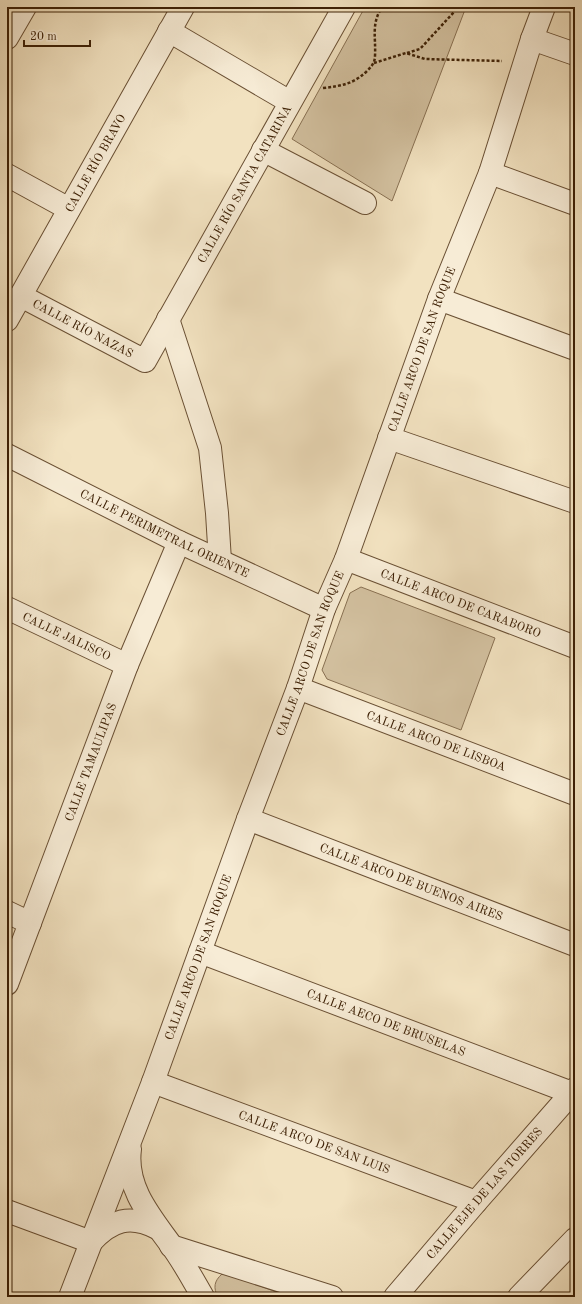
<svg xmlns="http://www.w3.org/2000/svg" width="582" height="1304" font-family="'Old Standard TT',serif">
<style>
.green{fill:#d3c1a0;stroke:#887052}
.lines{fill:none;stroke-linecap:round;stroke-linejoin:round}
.minor-casing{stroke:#6a5034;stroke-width:24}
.path{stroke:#3d2005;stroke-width:2.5;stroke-dasharray:3 2;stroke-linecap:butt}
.minor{stroke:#f7ecd6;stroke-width:22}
.labels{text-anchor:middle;stroke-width:3.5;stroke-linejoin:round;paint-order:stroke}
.street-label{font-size:12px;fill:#3d2005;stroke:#f7ecd6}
</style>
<rect width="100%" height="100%" fill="#f2e2c0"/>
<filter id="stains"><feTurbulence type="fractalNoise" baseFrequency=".005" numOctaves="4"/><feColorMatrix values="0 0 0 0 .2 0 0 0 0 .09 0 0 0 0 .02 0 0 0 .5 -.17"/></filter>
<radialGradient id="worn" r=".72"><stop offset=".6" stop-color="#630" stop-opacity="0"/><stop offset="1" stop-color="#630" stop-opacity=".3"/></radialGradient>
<!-- green -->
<g class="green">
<path d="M365 7H466L392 201 292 139Z"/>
<path d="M361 587 495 638 461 730 327 679 322 670 350 593Z"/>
<path d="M222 1274H228L290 1297H218C213 1288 214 1281 222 1274Z"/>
</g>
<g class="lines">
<defs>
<g id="minor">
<path d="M169 31 290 102"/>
<path d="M7 38 25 7"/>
<path d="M532 39 575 54"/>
<path d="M263 150 365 203"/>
<path d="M490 173 575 204"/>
<path d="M7 175 69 209"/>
<path id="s1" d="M21 296 145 361 344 7"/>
<path d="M439 299 575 349"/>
<path d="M168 319 210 448 217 513 220 561"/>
<path id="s2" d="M7 320 183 7"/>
<path d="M389 438 575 502"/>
<path id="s3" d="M7 455 179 542 324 609"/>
<path id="s4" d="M346 559 575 647"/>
<path id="s5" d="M7 608 127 665"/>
<path id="s6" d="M298 688 575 794"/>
<path id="s7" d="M248 819 575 945"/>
<path d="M7 912 30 923"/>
<path id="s8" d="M200 952 572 1093"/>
<path id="s9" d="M7 984 127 665 179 542"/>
<path id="s10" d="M153 1082 476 1202"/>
<path d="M130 1149C125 1187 150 1216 171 1245 183 1261 193 1280 203 1297"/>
<path d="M7 1211 91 1242C111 1220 130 1214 157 1228"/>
<path d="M171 1246 332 1297"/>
<path id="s11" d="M70 1297 153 1082 248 819 298 688 324 609 346 559 439 299 490 173 532 39 544 7"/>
<path id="s12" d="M395 1297 476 1202 575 1089"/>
<path d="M519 1297 575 1239"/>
</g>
</defs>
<!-- minor casing -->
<use href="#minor" class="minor-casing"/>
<!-- path -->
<g class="path">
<path d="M407 53 420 49 454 12V7"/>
<path d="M374 63 406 53 425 59 502 61"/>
<path d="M323 88C341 86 353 84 366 72 371 67 375 63 375 56 376 37 371 24 382 7"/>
</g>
<!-- minor -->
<use href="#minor" class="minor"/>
</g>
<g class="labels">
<!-- street labels -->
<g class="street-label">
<text dy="4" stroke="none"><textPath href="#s2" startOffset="180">CALLE RÍO BRAVO</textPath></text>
<text dy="4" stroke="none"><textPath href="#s1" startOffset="343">CALLE RÍO SANTA CATARINA</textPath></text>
<text dy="4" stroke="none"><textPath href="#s1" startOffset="70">CALLE RÍO NAZAS</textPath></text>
<text dy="4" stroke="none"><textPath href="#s11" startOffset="1011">CALLE ARCO DE SAN ROQUE</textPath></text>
<text dy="4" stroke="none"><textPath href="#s3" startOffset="176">CALLE PERIMETRAL ORIENTE</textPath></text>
<text dy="4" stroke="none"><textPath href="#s4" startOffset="123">CALLE ARCO DE CARABORO</textPath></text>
<text dy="4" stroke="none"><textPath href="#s5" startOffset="66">CALLE JALISCO</textPath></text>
<text dy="4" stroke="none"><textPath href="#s11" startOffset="687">CALLE ARCO DE SAN ROQUE</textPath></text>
<text dy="4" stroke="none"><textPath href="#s6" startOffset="148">CALLE ARCO DE LISBOA</textPath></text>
<text dy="4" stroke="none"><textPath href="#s9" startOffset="237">CALLE TAMAULIPAS</textPath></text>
<text dy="4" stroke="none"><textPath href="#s7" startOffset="175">CALLE ARCO DE BUENOS AIRES</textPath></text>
<text dy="4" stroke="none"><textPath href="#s11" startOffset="363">CALLE ARCO DE SAN ROQUE</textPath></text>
<text dy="4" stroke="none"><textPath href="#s8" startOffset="199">CALLE AECO DE BRUSELAS</textPath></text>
<text dy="4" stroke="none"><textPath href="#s10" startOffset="172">CALLE ARCO DE SAN LUIS</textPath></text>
<text dy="4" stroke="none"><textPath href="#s12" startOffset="137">CALLE EJE DE LAS TORRES</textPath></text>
</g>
</g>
<!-- margin -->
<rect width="582" height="1304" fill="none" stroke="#f2e2c0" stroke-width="24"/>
<rect x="8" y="8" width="566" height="1288" fill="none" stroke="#3d2005" stroke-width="2"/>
<rect x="12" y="12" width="558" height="1280" fill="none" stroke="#3d2005"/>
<!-- scale -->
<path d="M24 40v6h66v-6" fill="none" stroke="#3d2005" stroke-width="2"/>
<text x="30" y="40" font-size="12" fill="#3d2005" stroke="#f7ecd6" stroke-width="3" paint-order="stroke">20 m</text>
<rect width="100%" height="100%" filter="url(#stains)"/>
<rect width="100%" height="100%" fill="url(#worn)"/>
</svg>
